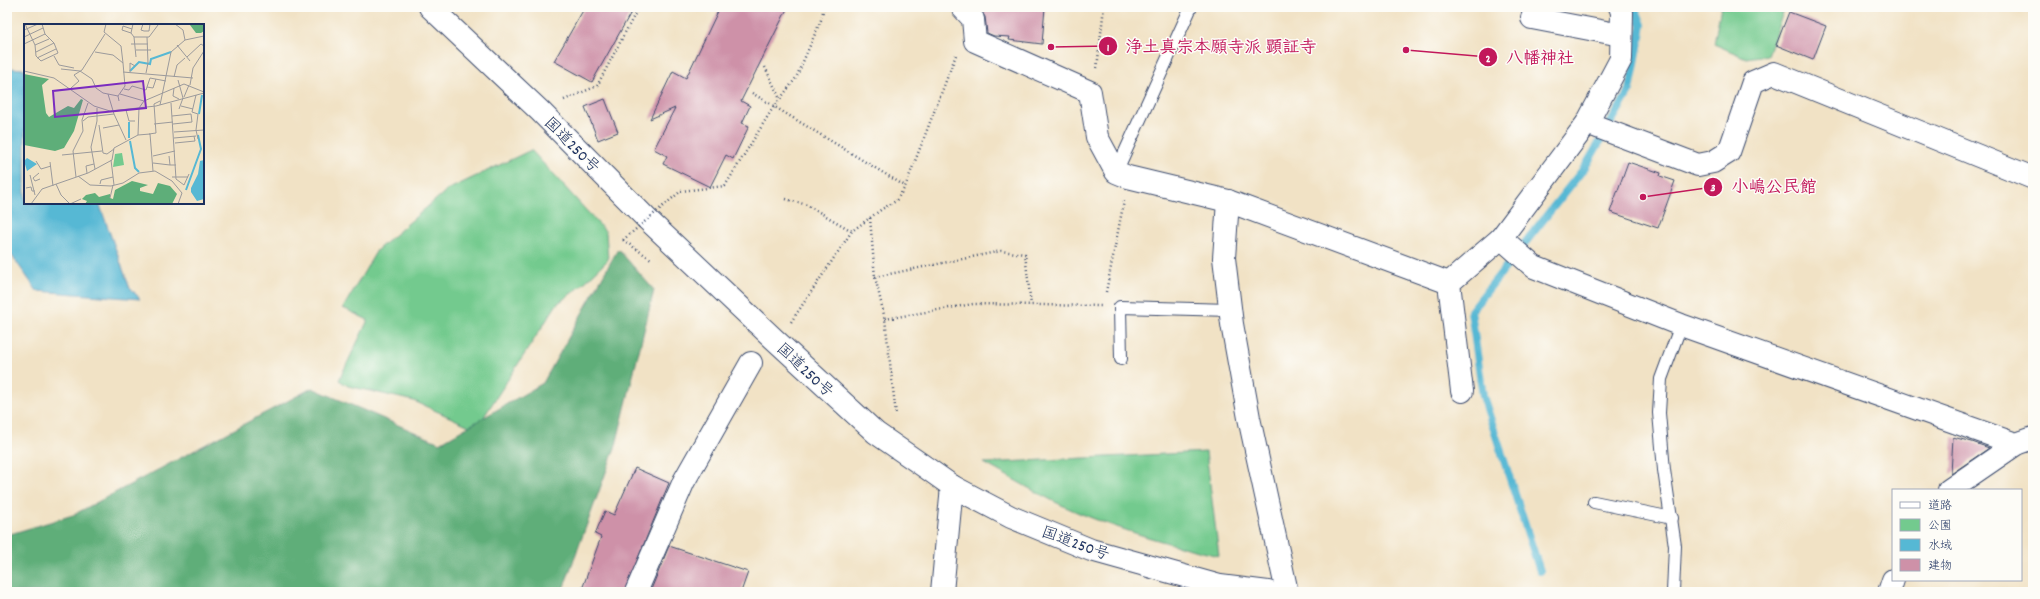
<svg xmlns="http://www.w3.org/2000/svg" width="2040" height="599" font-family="Dekko,'Klee One',sans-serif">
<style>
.green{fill:#73ca8e;stroke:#477c76}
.forest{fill:#5eae79;stroke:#3c6e6c}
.water{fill:#56b8d4;stroke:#387499}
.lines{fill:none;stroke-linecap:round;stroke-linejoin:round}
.stream{stroke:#56b8d4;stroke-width:8}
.building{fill:#ce91a8}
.service-casing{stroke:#3b4a6d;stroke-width:14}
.minor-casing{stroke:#3b4a6d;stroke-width:24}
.tertiary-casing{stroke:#3b4a6d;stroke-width:24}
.trunk-casing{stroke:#3b4a6d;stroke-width:24}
.path{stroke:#3b4a6d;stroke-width:2.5;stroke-dasharray:1 3;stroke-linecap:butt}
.service{stroke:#fff;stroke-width:12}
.minor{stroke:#fff;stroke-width:22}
.tertiary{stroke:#fff;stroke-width:22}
.trunk{stroke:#fff;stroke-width:22}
.path-bridge{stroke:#3b4a6d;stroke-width:2.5;stroke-dasharray:1 3;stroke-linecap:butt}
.labels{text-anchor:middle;stroke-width:3;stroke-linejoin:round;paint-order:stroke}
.street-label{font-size:16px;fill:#1b2f5e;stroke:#fdfcf7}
.inset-river{fill:none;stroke:#56b8d4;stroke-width:2}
.inset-road{fill:none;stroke:#9b9a9c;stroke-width:1}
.view{fill:#7b2cbf;fill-opacity:0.15;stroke:#7b2cbf;stroke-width:2}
.inset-edge{fill:none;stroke:#1b2f5e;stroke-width:2}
.leader{fill:none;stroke:#c2185b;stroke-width:1.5}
.callout-dot{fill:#c2185b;stroke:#fdfcf7;stroke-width:1.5}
.mark-label{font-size:12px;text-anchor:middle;font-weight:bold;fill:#fff}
.callout-label{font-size:17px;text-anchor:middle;font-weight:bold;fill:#c2185b;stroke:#fdfcf7;stroke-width:3;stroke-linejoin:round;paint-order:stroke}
</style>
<rect width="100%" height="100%" fill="#fdfcf7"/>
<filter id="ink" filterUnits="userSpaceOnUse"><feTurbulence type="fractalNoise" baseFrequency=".025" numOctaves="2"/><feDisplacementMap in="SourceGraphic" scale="8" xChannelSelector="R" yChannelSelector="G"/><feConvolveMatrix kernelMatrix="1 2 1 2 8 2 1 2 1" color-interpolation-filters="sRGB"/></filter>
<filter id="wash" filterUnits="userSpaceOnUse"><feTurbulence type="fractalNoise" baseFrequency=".012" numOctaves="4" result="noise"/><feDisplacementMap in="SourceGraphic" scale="16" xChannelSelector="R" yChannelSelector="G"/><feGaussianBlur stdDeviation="0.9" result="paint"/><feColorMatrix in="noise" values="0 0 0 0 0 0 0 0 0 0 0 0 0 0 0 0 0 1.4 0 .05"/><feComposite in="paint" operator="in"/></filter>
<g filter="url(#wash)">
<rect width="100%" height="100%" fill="#f1e2c5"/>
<!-- green -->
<g class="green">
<path d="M1721 7H1785L1768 55 1746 58 1714 44Z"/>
<path d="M531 150 606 232 608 260 580 287 557 304 476 429 414 401 348 386 339 380 368 320 343 308 377 250 447 190Z"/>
<path d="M1206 452 1219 556C1171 545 1124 531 1079 513 1046 499 1015 480 984 463Z"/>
</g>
<!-- forest -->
<path class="forest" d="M618 249 654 290 616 445 562 592H7V535L73 515 312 388 440 443 543 383Z"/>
<!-- water -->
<path class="water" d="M7 68 25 69V203H99L129 286 140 299 37 291 10 253 7 247Z"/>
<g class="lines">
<!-- stream -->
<path class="stream" d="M1540 571 1483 396 1471 311 1585 167 1630 90 1642 25 1635 7"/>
</g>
<g id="blocks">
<!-- building -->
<g class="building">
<path d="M585 7H634L592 82 554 61Z"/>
<path d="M720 7H788L741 101 750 106 742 123 749 126 733 159 726 155 710 187 663 164 667 156 654 149 675 108 650 119 673 71 686 78Z"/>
<path d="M979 7H1045L1042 44 1009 40 1010 37 994 36 987 33 985 17Z"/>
<path d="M1789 12 1826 26 1813 60 1776 45Z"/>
<path d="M605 99 618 132 598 140 585 107Z"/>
<path d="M1628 162 1661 173 1660 176 1675 181 1658 228 1610 212Z"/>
<path d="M1953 437 1972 442 1989 448 1951 474Z"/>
<path d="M635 468 669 483 624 592H581L601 537 595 534 605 511 614 515Z"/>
<path d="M669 546 748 572 741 592H650Z"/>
</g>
</g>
</g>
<g filter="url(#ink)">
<use href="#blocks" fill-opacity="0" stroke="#3b4a6d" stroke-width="1"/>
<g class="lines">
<defs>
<g id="service">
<path d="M1116 172 1191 7"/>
<path d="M1121 359 1120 307 1230 310"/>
<path d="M1594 502 1672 518"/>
<path d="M1673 592 1675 546 1664 470 1659 413 1661 379 1681 325"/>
</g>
<g id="minor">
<path d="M962 7 973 19 975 41 1090 92 1097 137 1116 172 1128 177 1228 201 1449 283"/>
<path d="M1532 18 1621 35"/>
<path d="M1228 201 1224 258 1232 324 1249 418 1287 592"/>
<path d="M1501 238 1534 267 1681 325 2016 444"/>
<path d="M1462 391 1449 283 1501 238 1587 123 1621 59 1622 12 1620 7"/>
<path d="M1949 490 2016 444 2033 438"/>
<path d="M636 592 684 481 751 363"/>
<path d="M1889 592 1893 580"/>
</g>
<g id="tertiary">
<path d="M1587 123 1698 165 1713 162 1729 152 1753 82 1774 73 2033 178"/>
<path d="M942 592 952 486"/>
</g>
<path id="trunk" d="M430 7 540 111 648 220 774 339 876 433 928 469 952 486 1011 517 1091 550 1220 586 1268 592"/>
</defs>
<!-- service casing -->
<use href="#service" class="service-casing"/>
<!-- minor casing -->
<use href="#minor" class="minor-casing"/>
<!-- tertiary casing -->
<use href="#tertiary" class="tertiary-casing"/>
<!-- trunk casing -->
<use href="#trunk" class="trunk-casing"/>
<!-- path -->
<g class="path">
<path d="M765 67 780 99"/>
<path d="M1097 68 1104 7"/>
<path d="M752 93 905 186"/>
<path d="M564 100 597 86 636 12 641 7"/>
<path d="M681 191 725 186 771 111 796 78 821 20 824 7"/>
<path d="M786 199 807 205 852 231"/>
<path d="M870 218 875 277 885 319 896 415"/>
<path d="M623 240 651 259"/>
<path d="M875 277 1001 251 1025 254 1031 305"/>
<path d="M1106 292 1124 201"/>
<path d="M885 319 973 304 1101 306"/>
<path d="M791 322 852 231 882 209 896 201 905 187 956 55"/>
</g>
<!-- service -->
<use href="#service" class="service"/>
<!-- minor -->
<use href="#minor" class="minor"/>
<!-- tertiary -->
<use href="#tertiary" class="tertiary"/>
<!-- trunk -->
<use href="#trunk" class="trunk"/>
<!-- path-bridge -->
<path class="path-bridge" d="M623 240 681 191"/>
</g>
</g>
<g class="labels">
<!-- street labels -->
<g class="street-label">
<text transform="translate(573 144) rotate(45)" y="6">国道250号</text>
<text transform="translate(806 369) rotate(43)" y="6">国道250号</text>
<text transform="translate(1076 542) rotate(20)" y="6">国道250号</text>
</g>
</g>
<!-- overview -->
<g transform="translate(24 24)">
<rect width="180" height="180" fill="#f1e2c5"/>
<path d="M98 129 100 141 89 143 91 130Z" fill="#73ca8e"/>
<path d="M180 0V7L177 9H172L166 1ZM0 50 25 55 18 61 22 89 25 93 44 82 50 84 57 75 59 76 50 107 40 124 31 127 0 121ZM108 157 124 161 116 164V167L129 170 134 159 146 162 153 170 148 180H61L63 177 58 175 62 171 71 169 75 173 86 170V174L89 175 91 166Z" fill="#5eae79"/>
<path d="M3 134 13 140 3 147 0 137ZM180 136V175L173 177 167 168V164L174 150 176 137Z" fill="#56b8d4"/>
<path class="inset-river" d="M106 47 115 38 126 40 127 35 147 28M175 90 178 71M105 98V114M106 117 111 144 115 148M162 166 177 125 174 111"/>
<path class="inset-road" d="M1 0 11 21 12 32 17 37 34 29 30 19 21 10 18 0M82 0 80 8 97 22 99 39M109 0 107 9 110 13 112 33M119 0 117 6 120 7H125L126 0M151 0 159 6 161 16M0 6 14 0M107 9 98 6 99 2 108 5M0 13 19 4M110 13H125L134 1M0 20 21 10M107 20H124M11 21 25 15M153 21 166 37M112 26H127M12 28 30 19M71 28 89 31 99 39 101 62 94 72 95 77M30 32 35 41 50 44M163 33 177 20 180 22M13 34 32 25M37 45 56 47 68 55 72 64 79 69 94 72M0 47 30 54 70 82 86 87 132 82 180 69M99 48 169 54M106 48V39L111 42M122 49 124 39 123 13M150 53 153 41 161 34M154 56 159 74 155 85M166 61 169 44 180 27M123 63 129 64 132 55M47 64 55 57 50 51 58 46 81 10M150 64 149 72 155 75M100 65 105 66 108 62 122 66 126 54 142 57M84 70 90 90 102 116M96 70 120 77M160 73 165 61M147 79 152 155 160 161 165 150M136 81 147 28 161 16 180 12M157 82 169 85M102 86 105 97H111M168 88 174 90 172 106 174 115M168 88 172 71M148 92 167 90 168 98 149 100M59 97 64 93 90 90M130 100 149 98M75 101 79 129 83 130 90 125M79 104 95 101M150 108 180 106M125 110 132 109 130 80 136 77M114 111 126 110 129 147M150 114 172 112M151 119 171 117 170 112M38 131 78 127M129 132 151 127M145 132 146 141H152M87 136 90 161M12 137 17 145 27 142M26 138 29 162M129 139 146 141M71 145 67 123 73 97V84M15 149 9 154 11 157 16 155M63 149 62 142 70 140M6 151 11 171M54 152 66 161 87 162 99 159 115 149 131 147 148 157 158 169 154 180M52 153 49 127 59 107 58 96 64 79M148 153H164M32 160 37 171 46 180M76 160 77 156 89 153M2 164 7 163 8 167H11M86 174 89 161M7 180 18 165 64 149 88 136 90 124 114 111 115 84 120 77 160 60 180 68M46 180 57 175"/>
<path class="view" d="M119 57 122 84 31 93 29 67Z"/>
<rect width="180" height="180" class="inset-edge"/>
</g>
<!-- callouts -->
<path class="leader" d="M1051 47L1108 46M1406 50L1488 57M1643 197L1713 187"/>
<g class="callout-dot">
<circle cx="1051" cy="47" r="4"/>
<circle cx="1406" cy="50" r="4"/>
<circle cx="1643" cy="197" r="4"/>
<circle cx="1108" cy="46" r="10"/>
<circle cx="1488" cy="57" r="10"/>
<circle cx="1713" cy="187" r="10"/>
</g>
<g class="mark-label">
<text x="1108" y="51">1</text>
<text x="1488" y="62">2</text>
<text x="1713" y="191">3</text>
</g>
<g class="callout-label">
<text x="1221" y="52">浄土真宗本願寺派 顕証寺</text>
<text x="1540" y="63">八幡神社</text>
<text x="1774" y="192">小嶋公民館</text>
</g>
<!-- margin -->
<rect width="2040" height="599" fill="none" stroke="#fdfcf7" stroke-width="24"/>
<!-- legend -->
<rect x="1892" y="489" width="130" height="92" fill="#fdfcf7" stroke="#a3aaba"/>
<rect x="1900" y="502" width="20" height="6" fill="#ffffff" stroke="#a3aaba"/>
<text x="1928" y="509" font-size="12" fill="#1b2f5e">道路</text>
<rect x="1900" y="519" width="20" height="12" fill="#73ca8e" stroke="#a3aaba"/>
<text x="1928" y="529" font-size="12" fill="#1b2f5e">公園</text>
<rect x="1900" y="539" width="20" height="12" fill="#56b8d4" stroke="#a3aaba"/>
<text x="1928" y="549" font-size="12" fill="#1b2f5e">水域</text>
<rect x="1900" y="559" width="20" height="12" fill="#ce91a8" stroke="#a3aaba"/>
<text x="1928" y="569" font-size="12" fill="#1b2f5e">建物</text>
</svg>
